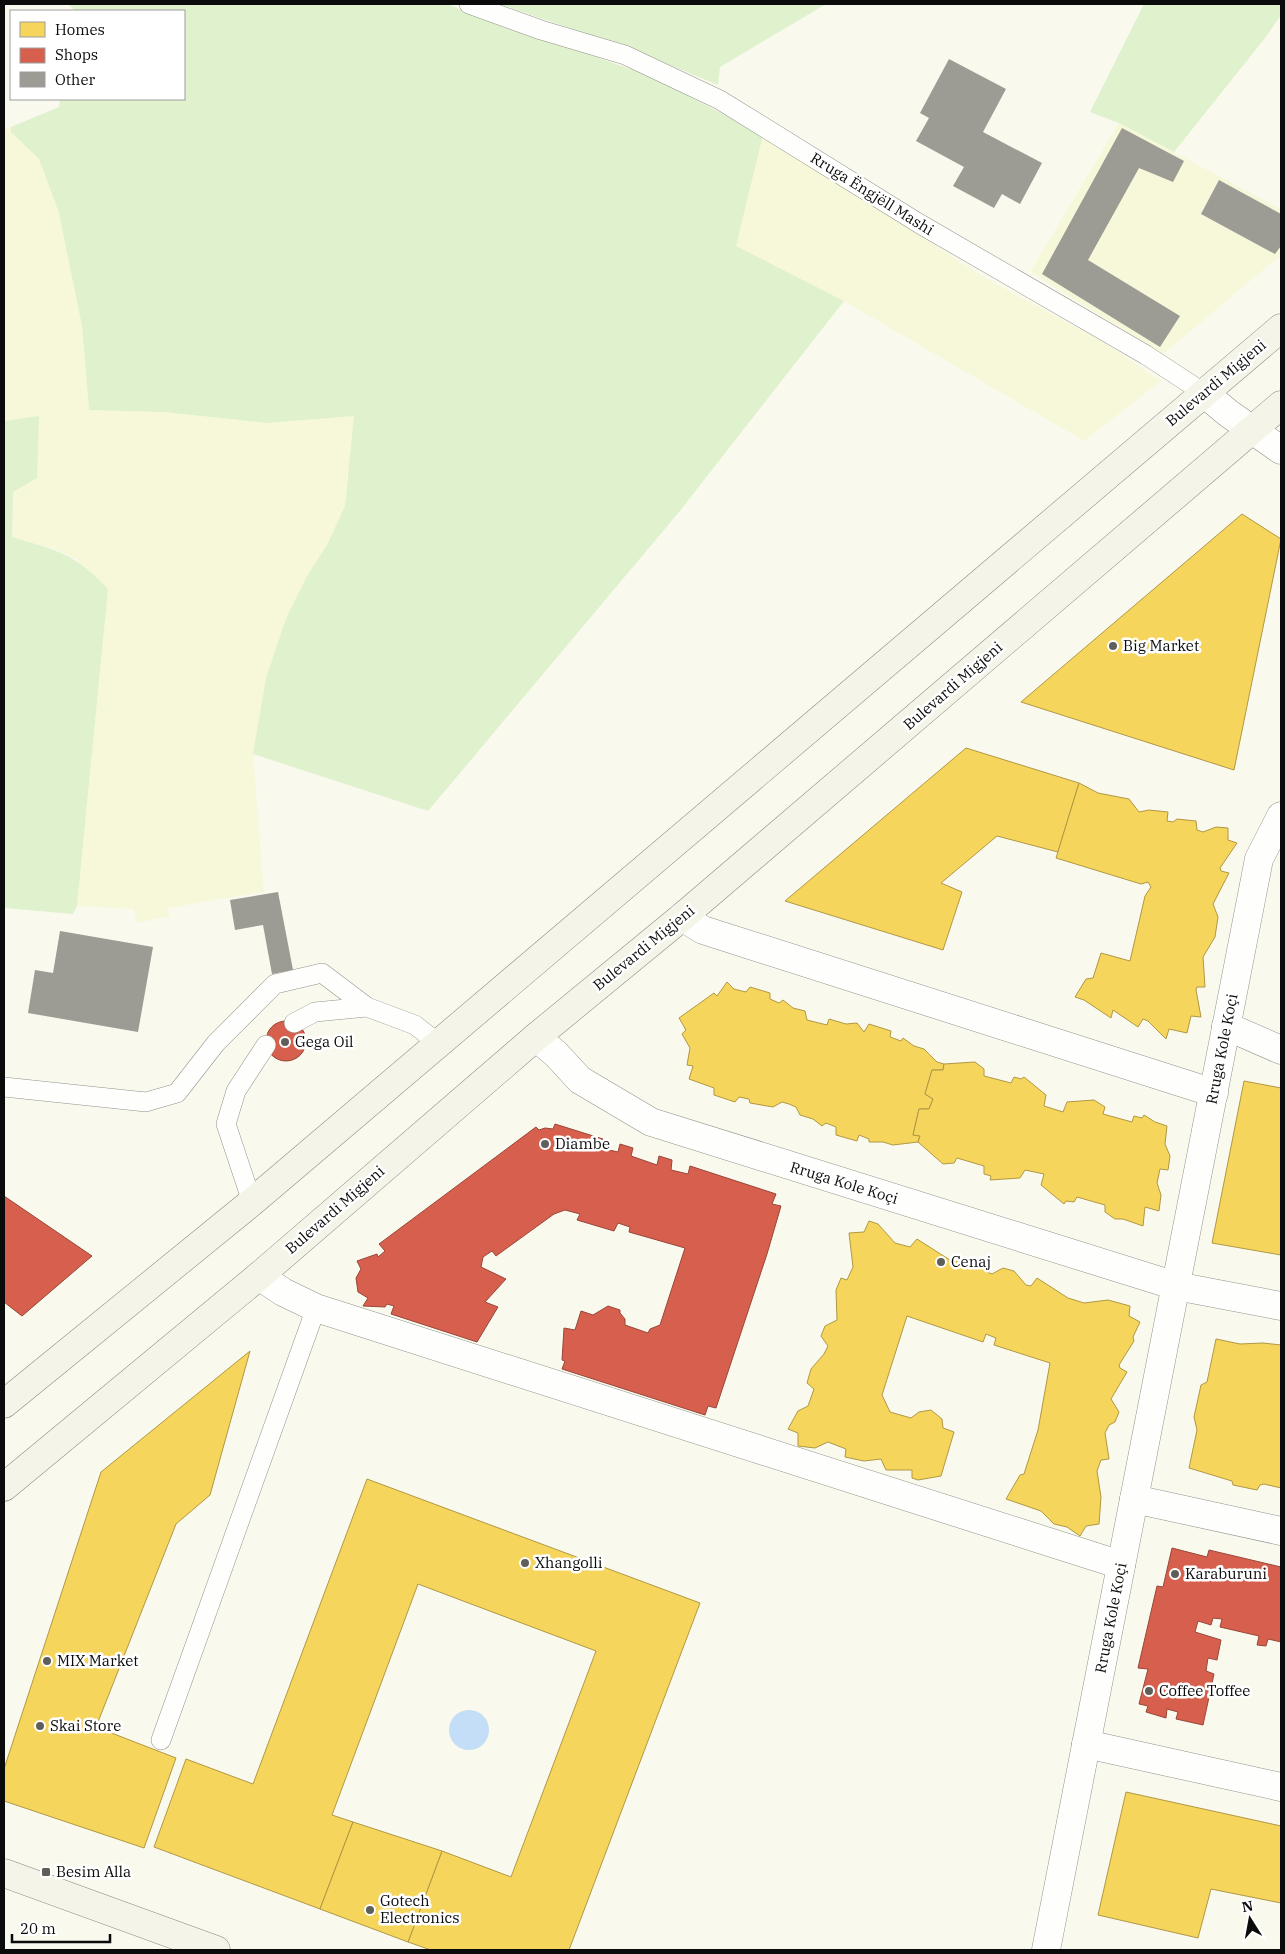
<svg xmlns="http://www.w3.org/2000/svg" width="1285" height="1954" font-family="'IBM Plex Serif',serif">
<style>
.farmland{fill:#f7f7da}
.green{fill:#dff1cd}
.water{fill:#c3def6}
.homes{fill:#f6d55c;stroke:#b09844}
.shops{fill:#d6604d;stroke:#994639}
.building{fill:#9c9b94}
.lines{fill:none;stroke-linecap:round;stroke-linejoin:round}
.lane-casing{stroke:#93928d;stroke-width:20}
.street-casing{stroke:#93928d;stroke-width:29}
.secondary-casing{stroke:#898984;stroke-width:29}
.lane{stroke:#fefefc;stroke-width:19}
.street{stroke:#fefefc;stroke-width:28}
.secondary{stroke:#f4f4e8;stroke-width:28}
.poi-dot{fill:#5f5e5a;stroke:#fff;stroke-width:2}
.labels{text-anchor:middle;stroke-width:5;stroke-linejoin:round;paint-order:stroke}
.street-label{font-size:15px;fill:#0b0b0b;stroke:#fff}
.poi-label{font-size:15px;fill:#0b0b0b;stroke:#fff;text-anchor:start}
</style>
<rect width="100%" height="100%" fill="#faf9ee"/>
<!-- farmland -->
<g class="farmland">
<path d="M1119 123 1281 209V255L1163 354 1030 272Z"/>
<path d="M11 127V132L39 159 59 213 82 326 89 410 164 412 267 423 354 416 365 440 347 475 345 506 327 545 306 578 287 615 266 678 253 754 264 892 167 908 170 916 137 923 134 909 77 906 108 589 75 558 52 548 12 537 13 492 39 416 4 421V129Z"/>
<path d="M763 135 987 279 1103 342 1161 381 1084 441 844 301 736 246Z"/>
</g>
<!-- green -->
<g class="green">
<path d="M68 4H446L650 76 763 135 736 246 844 301 679 512 428 811 253 754 266 678 287 616 306 578 327 545 345 506 354 416 267 423 164 412 89 410 82 326 59 213 39 159 11 132V127L59 107 60 99H184V11H75Z"/>
<path d="M499 4H826L720 67 718 85 631 49Z"/>
<path d="M1144 4H1281V15L1265 38 1174 152 1119 123 1090 112Z"/>
<path d="M39 416 37 478 13 492 12 537C58 551 73 552 108 589L77 906 73 914 4 908V421Z"/>
</g>
<!-- water -->
<circle class="water" cx="469" cy="1730" r="20"/>
<!-- homes -->
<g class="homes">
<path d="M1242 514 1281 539 1234 770 1021 702Z"/>
<path d="M966 748 1079 783 1058 852 997 836 941 883 962 892 943 950 785 901Z"/>
<path d="M1079 783 1098 793 1129 799 1139 812 1149 810 1168 812 1167 821 1173 822 1177 819 1196 821 1197 830 1203 832 1216 827 1228 828V840L1237 843 1220 868 1221 871 1229 873 1213 904 1218 917 1215 937 1203 957 1205 987H1197L1196 990 1201 1017 1191 1016 1187 1033 1169 1029 1166 1039 1148 1021 1143 1019 1138 1027 1113 1010 1111 1018 1084 1000 1075 997 1086 979 1093 978 1101 953 1130 961 1145 896 1151 887 1148 882 1141 884 1056 858Z"/>
<path d="M727 982 734 989 746 992 750 987 770 993V999L779 1003 783 1000 793 1008 805 1011 807 1020 827 1025 829 1019 846 1024 857 1023 864 1032 869 1024 891 1031 890 1037 901 1041 903 1038 914 1046 924 1049 937 1062 944 1064 943 1070H932L925 1094 933 1099 929 1109H919L913 1135 920 1136 918 1142 893 1145 883 1142H869V1139L859 1135 857 1141 836 1135V1127L826 1123 822 1126 813 1119 800 1115 796 1107 789 1104 782 1102 773 1107 750 1103 749 1099 739 1097 735 1102 714 1095V1088L689 1079 693 1066 687 1065 690 1048 682 1034 686 1030 679 1018 714 993 717 996Z"/>
<path d="M975 1062 984 1069V1076L1011 1083 1014 1077 1021 1079 1024 1077 1046 1095 1044 1106 1063 1112 1067 1102 1094 1100 1105 1107 1103 1114 1132 1122 1134 1116 1142 1118 1144 1115 1155 1122 1167 1126 1165 1144 1170 1156 1168 1170 1160 1169 1157 1183 1161 1195 1159 1211 1145 1207 1143 1226 1123 1219H1115L1105 1212V1205L1077 1197 1074 1202 1066 1201 1064 1204 1041 1185 1044 1174 1025 1170 1020 1178 990 1180 991 1176 984 1174V1166L957 1158 954 1163 943 1164 918 1142 920 1136 913 1135 919 1109H929L933 1099 925 1094 932 1070H943L944 1064Z"/>
<path d="M1244 1081 1281 1088V1255L1212 1243Z"/>
<path d="M869 1221 878 1224 895 1243 910 1247 917 1239 953 1262 970 1258 987 1262V1272L992 1274 1003 1268 1014 1271 1026 1285 1031 1286 1037 1278 1068 1298 1084 1303 1108 1300 1130 1306 1129 1316 1140 1322 1133 1337 1134 1341 1119 1365 1120 1368 1127 1372 1111 1399 1119 1412 1115 1422 1109 1425 1105 1433 1109 1459 1101 1460 1097 1471 1101 1497 1099 1524 1086 1526 1080 1536 1067 1527 1054 1524 1041 1511 1006 1499 1020 1475 1024 1474 1038 1430 1050 1363 994 1345 996 1338 986 1334 983 1342 907 1316 882 1395 890 1412 911 1418 919 1412 931 1410 942 1419 943 1428 954 1432 941 1476 918 1480 912 1478V1470H886L881 1459 864 1461 845 1457 846 1449 828 1442 815 1448 798 1446V1433L788 1429 798 1411 808 1406 814 1389 807 1383 811 1369 824 1354 828 1346 821 1336 825 1326 837 1320 836 1290 841 1278 847 1280 853 1267 849 1233 864 1232Z"/>
<path d="M1216 1339 1240 1344 1263 1343 1281 1345V1488L1264 1484 1260 1485 1257 1490 1233 1485 1232 1481 1189 1468 1197 1430 1194 1417 1201 1385 1207 1382Z"/>
<path d="M250 1351 210 1495 176 1524 96 1727 176 1758 144 1848 4 1801V1769L101 1472Z"/>
<path d="M367 1479 700 1603 569 1950H431L408 1942 442 1851 511 1877 596 1651 418 1584 332 1815 353 1822 320 1909 154 1847 186 1759 253 1784Z"/>
<path d="M1126 1792 1281 1826V1903L1211 1889 1198 1938 1098 1915Z"/>
<path d="M353 1822 442 1851 408 1942 320 1909Z"/>
</g>
<!-- shops -->
<g class="shops">
<circle cx="286" cy="1041" r="20"/>
<path d="M555 1124 603 1139 601 1148 618 1152 620 1144 633 1148 631 1156 657 1165 659 1156 672 1160 671 1170 688 1174 690 1166 776 1194 772 1204 781 1206 767 1254 716 1408 708 1406 705 1415 562 1369 565 1361 562 1360 564 1328 575 1330 581 1311 593 1315 608 1306 620 1310V1313L625 1319V1325L648 1333 650 1329 660 1325 685 1248 629 1232 630 1227 618 1223 614 1231 577 1220 580 1214 565 1210 554 1214 496 1256 492 1251 483 1257 481 1267 506 1279 485 1302 498 1307 477 1342 391 1314 394 1306 387 1304 385 1307 363 1306 368 1298 358 1292 356 1278 361 1269 357 1261 377 1254 378 1257 385 1251 379 1244 536 1127 539 1130 545 1128 553 1129Z"/>
<path d="M4 1196 92 1256 22 1316 4 1302Z"/>
<path d="M1172 1548 1207 1557 1209 1550 1281 1567V1642L1268 1639 1266 1646 1257 1645 1259 1636 1220 1627 1222 1619 1213 1618 1211 1625 1198 1621 1195 1632 1221 1640 1217 1660 1208 1658 1206 1671 1214 1674 1203 1725 1176 1719 1178 1712 1167 1709 1166 1718 1146 1712 1148 1706 1139 1704 1148 1669 1138 1668 1157 1586 1163 1587Z"/>
</g>
<!-- building -->
<g class="building">
<path d="M949 59 1006 89 983 132 1042 163 1020 204 1002 194 994 208 953 186 964 167 916 141 929 118 920 113Z"/>
<path d="M1122 128 1184 161 1173 182 1139 168 1088 260 1180 316 1160 347 1042 274Z"/>
<path d="M1219 180 1281 214V246L1275 254 1201 214Z"/>
<path d="M278 892 293 970 272 974 263 925 235 930 230 900Z"/>
<path d="M60 931 153 947 138 1032 28 1013 35 970 53 973Z"/>
</g>
<g class="lines">
<defs>
<g id="lane">
<path d="M469 4 541 30 625 55 720 100 920 224 1146 355 1204 393"/>
<path d="M294 1023 315 1012 367 1007 415 1025 439 1044"/>
<path d="M4 1087 146 1102 177 1093 216 1043 275 984 322 973 367 1007"/>
<path d="M252 1202 226 1124 236 1091 266 1045"/>
<path d="M161 1740 316 1308"/>
</g>
<g id="street">
<path d="M1204 393 1228 413 1281 450"/>
<path d="M682 917 703 930 1214 1093"/>
<path d="M1226 1026 1281 1050"/>
<path d="M536 1037 556 1054 580 1080 651 1122 1176 1286 1281 1306"/>
<path d="M259 1276 283 1292 316 1308 1121 1565"/>
<path d="M1134 1499 1281 1531"/>
<path d="M1086 1744 1281 1787"/>
<path d="M1046 1950 1259 859 1281 816"/>
</g>
<g id="secondary">
<path d="M4 1404 252 1202 1281 328"/>
<path d="M4 1487 259 1276 536 1037 682 917 1281 405"/>
<path d="M4 1873 216 1950"/>
</g>
</defs>
<!-- lane casing -->
<use href="#lane" class="lane-casing"/>
<!-- street casing -->
<use href="#street" class="street-casing"/>
<!-- secondary casing -->
<use href="#secondary" class="secondary-casing"/>
<!-- lane -->
<use href="#lane" class="lane"/>
<!-- street -->
<use href="#street" class="street"/>
<!-- secondary -->
<use href="#secondary" class="secondary"/>
</g>
<!-- markers -->
<g class="poi-dot">
<circle cx="1113" cy="646" r="5"/>
<circle cx="285" cy="1042" r="5"/>
<circle cx="545" cy="1144" r="5"/>
<circle cx="941" cy="1262" r="5"/>
<circle cx="525" cy="1563" r="5"/>
<circle cx="1175" cy="1574" r="5"/>
<circle cx="47" cy="1661" r="5"/>
<circle cx="1149" cy="1691" r="5"/>
<circle cx="40" cy="1726" r="5"/>
<rect x="41" y="1867" width="10" height="10" rx="2.5"/>
<circle cx="370" cy="1910" r="5"/>
</g>
<g class="labels">
<!-- street labels -->
<g class="street-label">
<text transform="translate(872 194) rotate(32)" y="5">Rruga Ëngjëll Mashi</text>
<text transform="translate(1216 383) rotate(-40)" y="5">Bulevardi Migjeni</text>
<text transform="translate(953 686) rotate(-41)" y="5">Bulevardi Migjeni</text>
<text transform="translate(644 948) rotate(-39)" y="5">Bulevardi Migjeni</text>
<text transform="translate(1222 1049) rotate(-79)" y="5">Rruga Kole Koçi</text>
<text transform="translate(844 1183) rotate(17)" y="5">Rruga Kole Koçi</text>
<text transform="translate(335 1210) rotate(-41)" y="5">Bulevardi Migjeni</text>
<text transform="translate(1111 1618) rotate(-79)" y="5">Rruga Kole Koçi</text>
</g>
<!-- poi labels -->
<g class="poi-label">
<text x="1123" y="651">Big Market</text>
<text x="295" y="1047">Gega Oil</text>
<text x="555" y="1149">Diambe</text>
<text x="951" y="1267">Cenaj</text>
<text x="535" y="1568">Xhangolli</text>
<text x="1185" y="1579">Karaburuni</text>
<text x="57" y="1666">MIX Market</text>
<text x="1159" y="1696">Coffee Toffee</text>
<text x="50" y="1731">Skai Store</text>
<text x="56" y="1877">Besim Alla</text>
<text x="380" y="1906">Gotech<tspan x="380" dy="17">Electronics</tspan></text>
</g>
</g>
<!-- border -->
<rect width="1285" height="1954" fill="none" stroke="#0b0b0b" stroke-width="10"/>
<!-- legend -->
<rect x="10" y="10" width="175" height="90" fill="#ffffff" stroke="#9d9d9d"/>
<rect x="20" y="22" width="25" height="15" fill="#f6d55c" stroke="#9d9d9d"/>
<text x="55" y="35" font-size="15" fill="#0b0b0b">Homes</text>
<rect x="20" y="48" width="25" height="15" fill="#d6604d" stroke="#9d9d9d"/>
<text x="55" y="60" font-size="15" fill="#0b0b0b">Shops</text>
<rect x="20" y="72" width="25" height="15" fill="#9c9b94" stroke="#9d9d9d"/>
<text x="55" y="85" font-size="15" fill="#0b0b0b">Other</text>
<!-- north arrow -->
<g transform="translate(1250 1919) rotate(349)" stroke="#ffffff" stroke-width="4" paint-order="stroke">
<path d="M0-4L9 19L0 12L-9 19Z" fill="#0b0b0b"/>
<text y="-8" font-size="14" font-weight="bold" text-anchor="middle" fill="#0b0b0b">N</text>
</g>
<!-- scale -->
<path d="M12 1934v8h98v-8" fill="none" stroke="#0b0b0b" stroke-width="2.5"/>
<text x="20" y="1934" font-size="15" fill="#0b0b0b" stroke="#ffffff" stroke-width="4" paint-order="stroke">20 m</text>
</svg>
